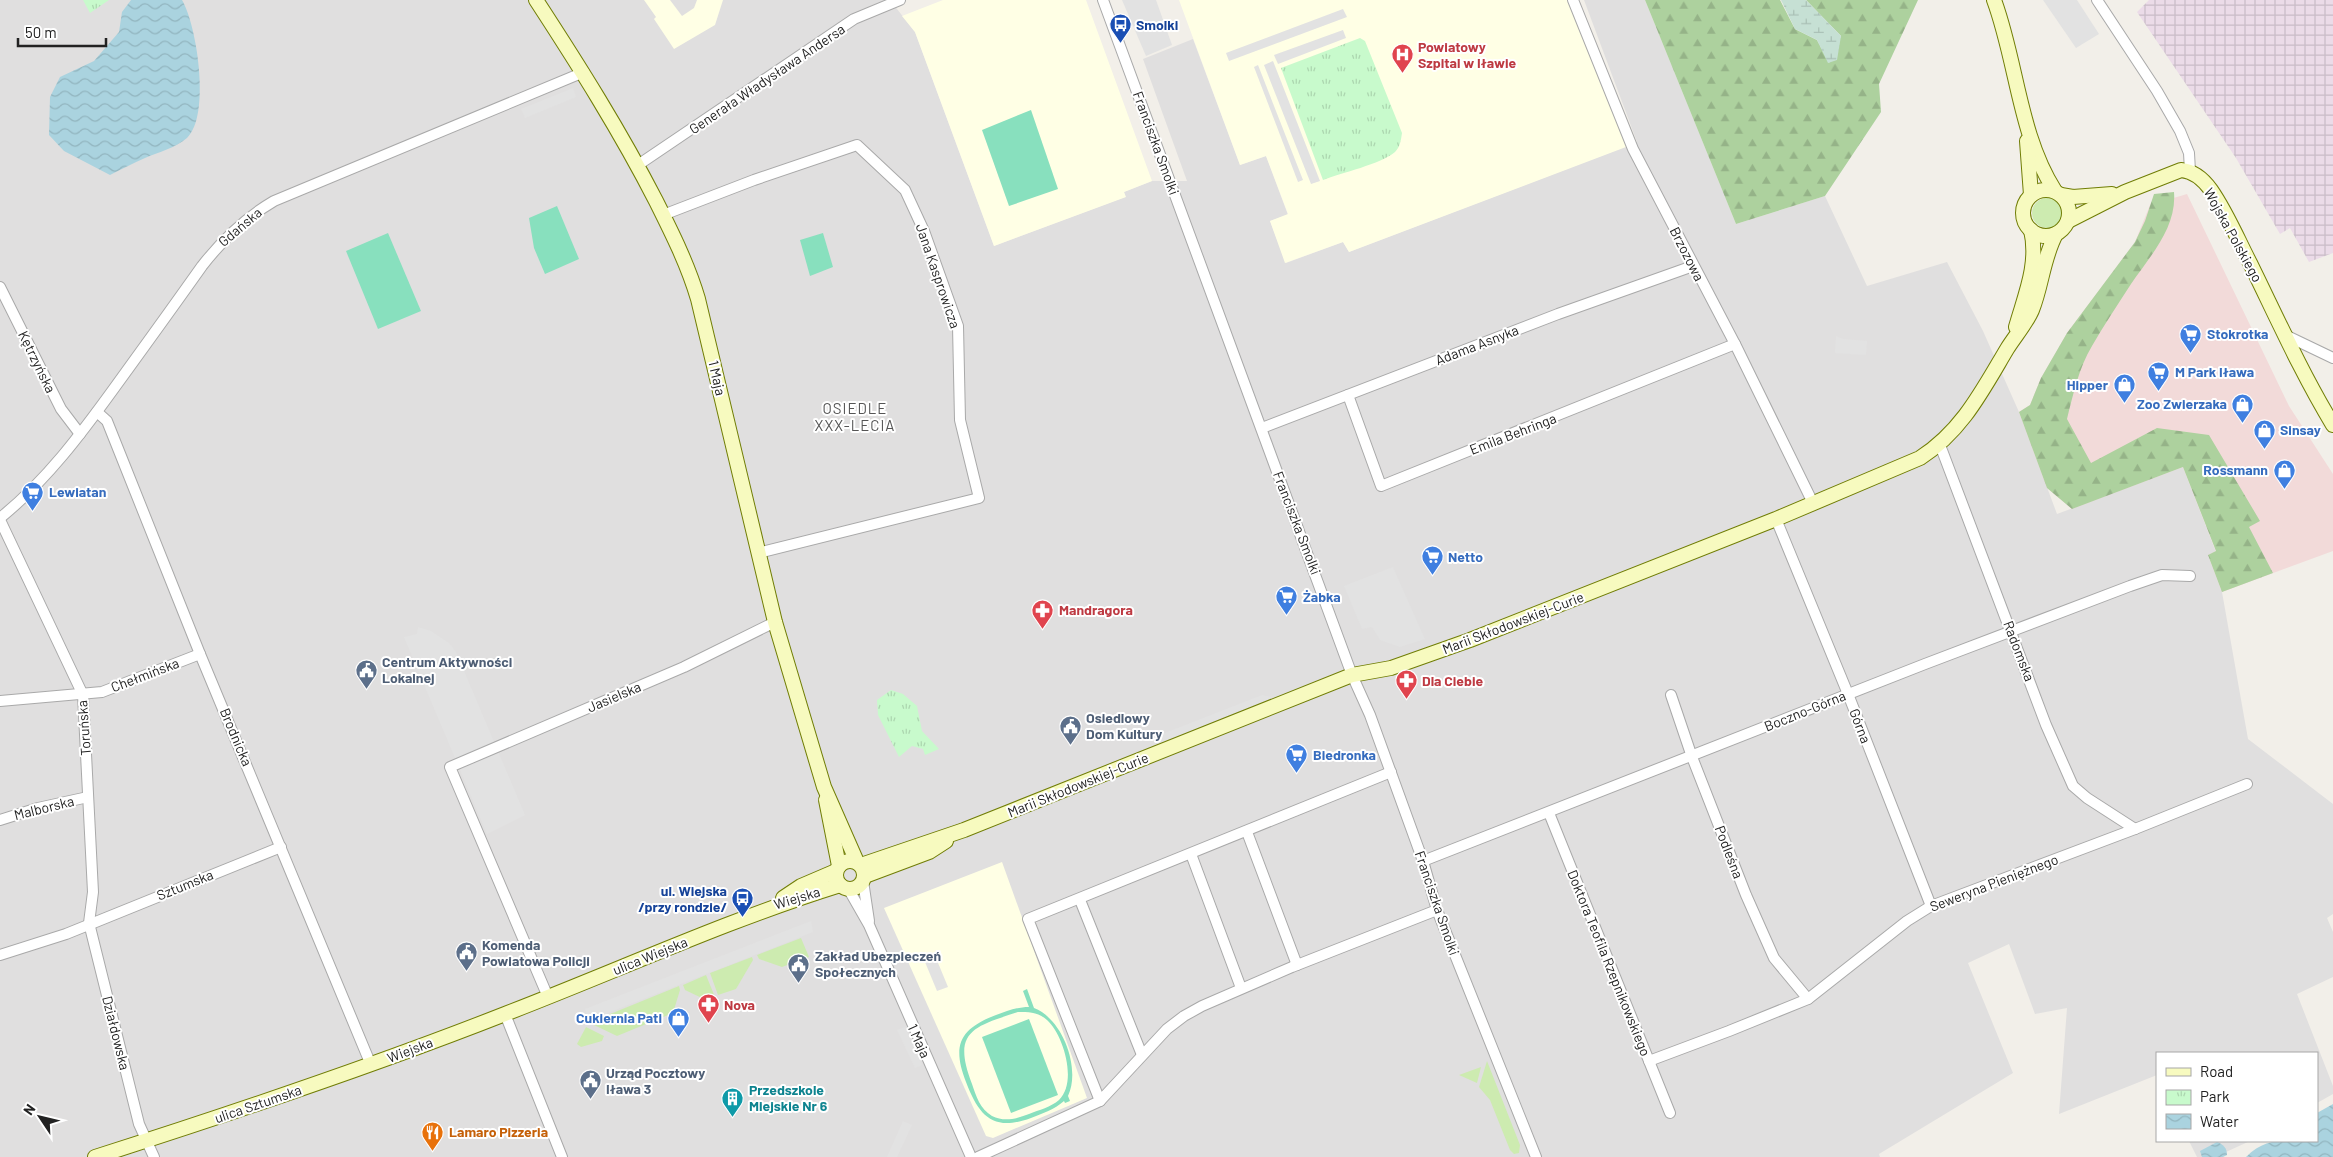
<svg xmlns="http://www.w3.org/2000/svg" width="2333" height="1157" font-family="Barlow,sans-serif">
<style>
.residential{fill:#e0dfdf}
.commercial{fill:#f2dad9}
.industrial{fill:url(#industrial-grid)}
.education{fill:#ffffe5}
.grass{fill:#cdebb0}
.forest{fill:url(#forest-firs)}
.wetland{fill:url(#wetland-marsh)}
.park{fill:url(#park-tufts)}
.pitch{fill:#88e0be;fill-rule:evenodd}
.parking{fill:#e2e2e2}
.water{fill:url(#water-waves)}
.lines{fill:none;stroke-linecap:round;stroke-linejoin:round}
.street-casing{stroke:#a9a9a9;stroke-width:12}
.secondary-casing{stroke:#707d05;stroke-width:16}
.street{stroke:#fff;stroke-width:10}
.secondary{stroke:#f7fabf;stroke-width:14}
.labels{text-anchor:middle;stroke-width:4;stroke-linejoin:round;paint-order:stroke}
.transit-label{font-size:14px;font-weight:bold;fill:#164399;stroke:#fff;text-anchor:start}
.health-label{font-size:14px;font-weight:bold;fill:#be3a42;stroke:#fff;text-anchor:start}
.street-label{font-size:14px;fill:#222;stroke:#fff}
.shop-label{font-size:14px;font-weight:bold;fill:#366cbe;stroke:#fff;text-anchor:start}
.service-label{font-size:14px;font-weight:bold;fill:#4e5e75;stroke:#fff;text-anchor:start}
.culture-label{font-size:14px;font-weight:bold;fill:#0d838f;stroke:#fff;text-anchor:start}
.food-label{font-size:14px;font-weight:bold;fill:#c56008;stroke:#fff;text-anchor:start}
.neighbourhood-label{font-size:15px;letter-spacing:1px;fill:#555;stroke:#fff}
</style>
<defs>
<pattern id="industrial-grid" width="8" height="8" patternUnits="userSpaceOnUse" patternTransform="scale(1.25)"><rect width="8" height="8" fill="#ebdbe8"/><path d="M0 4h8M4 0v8" fill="none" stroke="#c9bcc7"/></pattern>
<pattern id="forest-firs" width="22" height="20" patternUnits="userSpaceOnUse" patternTransform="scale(1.25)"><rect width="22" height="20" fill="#add19e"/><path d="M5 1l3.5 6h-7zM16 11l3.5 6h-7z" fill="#95b388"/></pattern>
<pattern id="wetland-marsh" width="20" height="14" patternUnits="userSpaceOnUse" patternTransform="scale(1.25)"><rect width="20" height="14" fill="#c6e0d4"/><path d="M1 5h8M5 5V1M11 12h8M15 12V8" fill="none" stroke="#aac0b6"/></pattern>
<pattern id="park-tufts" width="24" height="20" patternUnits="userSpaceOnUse" patternTransform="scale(1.25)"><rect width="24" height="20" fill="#c8facc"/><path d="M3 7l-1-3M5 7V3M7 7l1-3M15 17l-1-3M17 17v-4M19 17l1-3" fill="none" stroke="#acd6af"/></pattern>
<pattern id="water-waves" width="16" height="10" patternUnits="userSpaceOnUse" patternTransform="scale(1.25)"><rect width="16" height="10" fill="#aad3df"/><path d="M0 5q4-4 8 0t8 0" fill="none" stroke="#92b5bf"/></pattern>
</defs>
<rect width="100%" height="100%" fill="#f2efe9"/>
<!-- residential -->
<g class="residential">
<path d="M0 0H890L915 32 994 246 1125 197 1124 192 1152 181H1187L1143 59 1193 39 1240 165 1266 156 1288 215 1270 221 1286 263 1343 242 1349 252 1637 142 1584 0H1645L1736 224 1825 196 1867 286 1947 262 1983 331 2019 412 2057 514 2183 467 2216 552 2208 555 2222 592 2248 739 2333 804V914L2327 918 2333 932V977L2297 994 2333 1086V1094L2317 1103V1053H2157V1075L2059 1114 2067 1008 2035 1014 2009 944 1968 963 2013 1073 1879 1154 1880 1157H0Z"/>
<path d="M2189 1141H2250L2215 1157H2197Z"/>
</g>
<!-- commercial -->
<path class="commercial" d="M2187 194 2289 406 2333 474V551L2222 592 2208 555 2216 551 2183 467 2072 509 2047 488 2019 412 2030 405 2041 378 2067 333 2135 242 2150 205Z"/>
<!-- industrial -->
<path class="industrial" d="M2149 0H2333V253L2309 262 2290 228 2280 234 2236 158 2137 12Z"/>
<!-- education -->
<g class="education">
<path d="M644 0H670L682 16 694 8 697 0H723L715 25 674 49 654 19 656 17Z"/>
<path d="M943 0H1086L1152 181 1124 192 1126 197 994 246 915 32 902 16Z"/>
<path d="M1179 0H1569L1626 147 1349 252 1343 242 1285 263 1270 221 1288 214 1266 156 1240 165Z"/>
<path d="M1002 862 1087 1098 993 1138 986 1136 884 908Z"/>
</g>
<!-- grass -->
<g class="grass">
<circle cx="2047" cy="213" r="15"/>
<path d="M801 938 809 957 782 967 759 959 757 955Z"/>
<path d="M752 957 753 960 736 989 718 995 710 973Z"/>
<path d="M706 975 715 997 706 1000 685 990 683 985Z"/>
<path d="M679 986 680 990 673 1013 617 1036 594 1025 593 1021Z"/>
<path d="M586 1027 604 1036 602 1041 581 1047 577 1044Z"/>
<path d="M1487 1061 1520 1145 1519 1153 1514 1154 1510 1150 1490 1100 1479 1087Z"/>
<path d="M1481 1067 1477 1083 1459 1075Z"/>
</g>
<!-- forest -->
<g class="forest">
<path d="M1645 0H1780L1795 29 1817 40 1829 63 1841 36 1806 0H1918L1879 84 1881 112 1825 196 1736 224Z"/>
<path d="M2174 192C2177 228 2150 256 2131 284 2118 304 2104 325 2092 346 2079 367 2073 395 2067 419L2091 463 2157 428 2209 435 2260 521 2249 527 2273 573 2222 592 2208 555 2216 551 2183 467 2072 509 2047 488 2019 412 2030 405 2041 378 2067 333 2135 242 2145 221 2154 194Z"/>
</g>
<!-- wetland -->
<path class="wetland" d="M1781 0H1806L1841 36 1837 60 1828 63 1817 40 1795 29Z"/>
<!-- park -->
<g class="park">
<path d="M83 0H109L90 13Z"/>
<path d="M1360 38 1365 41 1402 133C1401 140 1400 147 1395 152 1381 164 1341 173 1323 180L1281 68Z"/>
<path d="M891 690 903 694 917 706 922 731 939 749 925 755 923 749 912 746 899 757 878 715 877 700Z"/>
</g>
<!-- pitch -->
<g class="pitch">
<path d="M1031 110 1058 189 1009 206 982 130Z"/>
<path d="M557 206 579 259 545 274 534 248 529 218Z"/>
<path d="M388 233 421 311 378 329 346 251Z"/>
<path d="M823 233 833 267 810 276 800 240Z"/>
<path d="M1027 989 1034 1008C1063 1019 1081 1069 1068 1096L1070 1101 1065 1103 1064 1101C1054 1110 1043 1113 1031 1118 993 1132 979 1116 966 1082 952 1046 959 1029 996 1015 1007 1011 1017 1007 1029 1007L1023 991ZM1018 1012C1029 1012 1038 1012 1047 1020 1063 1034 1078 1082 1059 1100 1051 1107 1039 1110 1029 1114 1016 1119 1004 1122 992 1116 980 1109 976 1096 972 1084 952 1032 972 1027 1018 1012Z"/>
<path d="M1029 1019 1058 1095 1011 1113 982 1037Z"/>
</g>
<!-- parking -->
<g class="parking">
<path d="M1122 0H1156L1172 45 1146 56Z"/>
<path d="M2043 0H2077L2099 34 2076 48Z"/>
<path d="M1343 9 1347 17 1229 61 1226 53Z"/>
<path d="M1343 30 1346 38 1278 64 1274 55Z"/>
<path d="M1273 61 1320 181 1311 184 1264 65Z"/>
<path d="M1258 65 1303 180 1298 182 1254 67Z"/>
<path d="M573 88 576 97 525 118 521 109Z"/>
<path d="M1836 336 1843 339 1867 341 1866 355 1835 353Z"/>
<path d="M1393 567 1425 639 1400 647 1380 640 1372 627 1362 629 1344 586Z"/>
<path d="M418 627 431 631 449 643 456 652 525 815 487 834 404 637 417 634Z"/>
<path d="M1262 695 1275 698 1161 743 1152 738Z"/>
<path d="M811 921 813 932 590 1020 585 1009Z"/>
<path d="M936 958 948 987 937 991 925 962Z"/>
<path d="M905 1027 922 1065 915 1068 897 1030Z"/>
<path d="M903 1121 912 1125 897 1157H887Z"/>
</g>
<!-- water -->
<g class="water">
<path d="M131 0H182C197 25 211 116 187 138 175 148 159 152 145 158 133 163 122 169 110 175L64 151 49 135 50 97 60 77 94 61 119 32 122 12Z"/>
<path d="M2333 1104V1157H2246C2268 1135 2288 1141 2317 1141V1113Z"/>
<path d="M2217 1142C2223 1144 2227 1148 2227 1155L2223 1157H2202L2200 1151Z"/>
</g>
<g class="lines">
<defs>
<g id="street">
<path d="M1103 0 1352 675 1370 715 1423 861 1437 910 1536 1157"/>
<path d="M1573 0 1633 149 1735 344 1813 503"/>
<path d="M2097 0 2157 91 2180 131 2189 153 2190 171"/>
<path d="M638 165 854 19 900 0"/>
<path d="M663 215 754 180 857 145 905 190 924 231 958 326 960 420 979 498 758 553"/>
<path d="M0 287 61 409 80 434"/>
<path d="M2285 335 2333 358"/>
<path d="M1348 395 1381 486 1735 344"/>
<path d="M97 412 107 421 200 654 371 1065"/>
<path d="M1262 428 1558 314 1693 266"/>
<path d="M1940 445 2046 725 2073 786 2087 798 2135 829"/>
<path d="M0 518C46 481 81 434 115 387 144 347 173 307 202 266 223 239 245 218 274 201L584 72"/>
<path d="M1776 519 1848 694 1931 906"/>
<path d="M0 520 83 695 93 892 89 923 139 1124 154 1157"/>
<path d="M1671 695 1692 757 1746 895 1774 958 1808 999"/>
<path d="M0 701 102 692 200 654"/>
<path d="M1549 813 1670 1113"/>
<path d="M0 820 38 808 88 797"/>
<path d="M1247 832 1297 965"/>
<path d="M1191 854 1241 988"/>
<path d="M1423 861 1925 664 2130 586 2162 575 2190 576"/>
<path d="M863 881 869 921"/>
<path d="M849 890 869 925 971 1157"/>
<path d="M1080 900 1142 1055"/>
<path d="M0 955 66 934 281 847"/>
<path d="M548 997 450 767 684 667 775 622"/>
<path d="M505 1014 562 1157"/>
<path d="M1649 1061 1729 1031 1808 999 1907 921 1931 906 2135 829 2247 784"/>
<path d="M1100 1101 1028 919 1391 772"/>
<path d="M978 1157 1100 1101 1167 1029 1184 1016 1202 1006 1292 967 1437 910"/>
</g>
<g id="secondary">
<path d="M536 0C579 66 620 131 656 201 672 233 688 265 698 299L775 622 824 787 857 862"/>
<path d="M1994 0C2017 62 2019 135 2055 191"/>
<path d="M2027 141 2031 195"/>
<circle cx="2046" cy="213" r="23"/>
<path d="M2061 195 2073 197 2112 194"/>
<path d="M2068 221 2125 192 2181 170C2194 171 2203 179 2211 190 2227 213 2238 240 2251 265 2277 318 2302 374 2333 425"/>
<path d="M2016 327C2025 295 2039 264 2031 230"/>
<path d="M826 800 839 866"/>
<circle cx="850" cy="875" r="14"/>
<path d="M861 865 964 830 1352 675 1391 668 1470 640 1776 519 1920 458C1962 431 1982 391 2007 349 2015 336 2026 324 2032 310 2042 285 2043 258 2056 234"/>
<path d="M865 876 929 852 946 841"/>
<path d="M783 898 801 886 836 871"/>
<path d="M95 1157C233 1113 370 1067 505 1014 617 971 725 921 840 885"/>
</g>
</defs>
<!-- street casing -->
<use href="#street" class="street-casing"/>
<!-- secondary casing -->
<use href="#secondary" class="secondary-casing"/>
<!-- street -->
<use href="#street" class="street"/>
<!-- secondary -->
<use href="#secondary" class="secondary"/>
</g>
<!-- icons -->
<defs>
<symbol id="bus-pin" viewBox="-11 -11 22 30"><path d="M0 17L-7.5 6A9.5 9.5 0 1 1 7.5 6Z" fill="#1a4fb4" stroke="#fff"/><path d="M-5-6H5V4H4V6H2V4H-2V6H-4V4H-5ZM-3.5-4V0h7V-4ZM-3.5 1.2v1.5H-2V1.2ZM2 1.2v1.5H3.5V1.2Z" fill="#fff"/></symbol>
<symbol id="hospital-pin" viewBox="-11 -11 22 30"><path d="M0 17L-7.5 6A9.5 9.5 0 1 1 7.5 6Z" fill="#e0444e" stroke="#fff"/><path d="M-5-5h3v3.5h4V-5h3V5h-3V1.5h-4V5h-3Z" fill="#fff"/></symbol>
<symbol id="supermarket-pin" viewBox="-11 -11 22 30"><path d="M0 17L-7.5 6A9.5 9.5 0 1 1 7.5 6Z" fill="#3f7fe0" stroke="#fff"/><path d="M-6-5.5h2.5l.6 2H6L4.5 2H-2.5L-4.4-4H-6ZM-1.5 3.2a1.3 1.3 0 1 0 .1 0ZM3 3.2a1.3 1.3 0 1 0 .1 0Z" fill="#fff"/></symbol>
<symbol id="shop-pin" viewBox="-11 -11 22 30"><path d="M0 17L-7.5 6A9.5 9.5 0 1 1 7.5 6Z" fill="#3f7fe0" stroke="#fff"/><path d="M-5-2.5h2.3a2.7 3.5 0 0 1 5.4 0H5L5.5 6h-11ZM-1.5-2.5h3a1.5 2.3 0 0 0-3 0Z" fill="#fff"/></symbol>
<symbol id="pharmacy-pin" viewBox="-11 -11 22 30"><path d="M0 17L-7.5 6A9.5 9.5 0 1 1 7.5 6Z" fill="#e0444e" stroke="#fff"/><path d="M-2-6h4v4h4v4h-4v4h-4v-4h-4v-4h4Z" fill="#fff"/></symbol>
<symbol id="civic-pin" viewBox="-11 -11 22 30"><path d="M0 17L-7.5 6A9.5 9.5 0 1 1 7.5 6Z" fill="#5c6f8a" stroke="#fff"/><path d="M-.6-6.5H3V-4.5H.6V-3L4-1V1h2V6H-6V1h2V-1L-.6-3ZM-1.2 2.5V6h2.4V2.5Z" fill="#fff"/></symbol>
<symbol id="building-pin" viewBox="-11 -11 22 30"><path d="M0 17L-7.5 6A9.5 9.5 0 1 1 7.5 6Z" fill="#0f9aa8" stroke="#fff"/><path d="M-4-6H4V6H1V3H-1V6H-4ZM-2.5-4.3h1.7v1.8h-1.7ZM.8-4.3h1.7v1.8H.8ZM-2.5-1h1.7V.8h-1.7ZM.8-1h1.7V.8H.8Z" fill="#fff"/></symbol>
<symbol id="restaurant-pin" viewBox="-11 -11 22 30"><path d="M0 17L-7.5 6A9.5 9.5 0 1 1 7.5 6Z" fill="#e8710a" stroke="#fff"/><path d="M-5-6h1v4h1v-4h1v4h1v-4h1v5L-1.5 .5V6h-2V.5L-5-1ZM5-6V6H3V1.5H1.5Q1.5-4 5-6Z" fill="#fff"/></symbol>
</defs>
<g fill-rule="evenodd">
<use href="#bus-pin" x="1108" y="12" width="25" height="34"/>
<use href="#hospital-pin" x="1390" y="42" width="25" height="34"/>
<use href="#supermarket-pin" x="2178" y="322" width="25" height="34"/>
<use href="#supermarket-pin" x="2146" y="360" width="25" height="34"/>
<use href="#shop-pin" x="2112" y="372" width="25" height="34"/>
<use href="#shop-pin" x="2230" y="392" width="25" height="34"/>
<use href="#shop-pin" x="2252" y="418" width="25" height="34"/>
<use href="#shop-pin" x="2272" y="458" width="25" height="34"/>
<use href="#supermarket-pin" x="20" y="480" width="25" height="34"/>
<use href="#supermarket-pin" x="1420" y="544" width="25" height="34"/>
<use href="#supermarket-pin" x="1274" y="584" width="25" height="34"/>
<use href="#pharmacy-pin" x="1030" y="598" width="25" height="34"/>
<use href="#civic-pin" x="354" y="658" width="25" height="34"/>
<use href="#pharmacy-pin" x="1394" y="668" width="25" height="34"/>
<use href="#civic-pin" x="1058" y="714" width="25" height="34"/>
<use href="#supermarket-pin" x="1284" y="742" width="25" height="34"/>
<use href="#bus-pin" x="730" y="886" width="25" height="34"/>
<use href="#civic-pin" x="454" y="940" width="25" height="34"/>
<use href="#civic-pin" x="786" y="952" width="25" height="34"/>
<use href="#pharmacy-pin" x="696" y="992" width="25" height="34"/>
<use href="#shop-pin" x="666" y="1006" width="25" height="34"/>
<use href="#civic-pin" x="578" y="1068" width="25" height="34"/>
<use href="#building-pin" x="720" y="1086" width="25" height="34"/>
<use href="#restaurant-pin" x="420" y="1120" width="25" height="34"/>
</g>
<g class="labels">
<!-- transit labels -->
<g class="transit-label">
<text x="1136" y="30">Smolki</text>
<text x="727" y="896" text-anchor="end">ul. Wiejska<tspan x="727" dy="16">/przy rondzie/</tspan></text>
</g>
<!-- health labels -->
<g class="health-label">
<text x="1418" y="52">Powiatowy<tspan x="1418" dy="16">Szpital w Iławie</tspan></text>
<text x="1059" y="615">Mandragora</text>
<text x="1422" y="686">Dla Ciebie</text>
<text x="724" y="1010">Nova</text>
</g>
<!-- street labels -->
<g class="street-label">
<text transform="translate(767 79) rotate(-34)" y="5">Generała Władysława Andersa</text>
<text transform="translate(1156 143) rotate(70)" y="5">Franciszka Smolki</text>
<text transform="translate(240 227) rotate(-40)" y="5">Gdańska</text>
<text transform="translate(2233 235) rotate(61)" y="5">Wojska Polskiego</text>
<text transform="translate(1687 254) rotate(63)" y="5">Brzozowa</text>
<text transform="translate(938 276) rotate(71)" y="5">Jana Kasprowicza</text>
<text transform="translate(1477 345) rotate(-21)" y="5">Adama Asnyka</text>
<text transform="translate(37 362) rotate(64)" y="5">Kętrzyńska</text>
<text transform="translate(717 378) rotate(77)" y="5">1 Maja</text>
<text transform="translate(1513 434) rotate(-21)" y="5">Emila Behringa</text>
<text transform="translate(1297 523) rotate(69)" y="5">Franciszka Smolki</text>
<text transform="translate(1513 623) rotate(-21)" y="5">Marii Skłodowskiej-Curie</text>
<text transform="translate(2019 651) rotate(69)" y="5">Radomska</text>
<text transform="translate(145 675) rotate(-21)" y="5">Chełmińska</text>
<text transform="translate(614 697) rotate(-23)" y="5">Jasielska</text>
<text transform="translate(1805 711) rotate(-22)" y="5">Boczno-Górna</text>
<text transform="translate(1860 726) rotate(69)" y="5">Górna</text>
<text transform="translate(84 728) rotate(-94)" y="5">Toruńska</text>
<text transform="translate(236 737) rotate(67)" y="5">Brodnicka</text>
<text transform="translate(1078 785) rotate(-22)" y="5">Marii Skłodowskiej-Curie</text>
<text transform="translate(44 808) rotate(-14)" y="5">Malborska</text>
<text transform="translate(1729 852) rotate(69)" y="5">Podleśna</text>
<text transform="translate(1994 883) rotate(-21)" y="5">Seweryna Pieniężnego</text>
<text transform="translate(185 885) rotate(-22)" y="5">Sztumska</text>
<text transform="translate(797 898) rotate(-17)" y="5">Wiejska</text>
<text transform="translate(1437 903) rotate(71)" y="5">Franciszka Smolki</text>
<text transform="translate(650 956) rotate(-22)" y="5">ulica Wiejska</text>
<text transform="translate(1609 963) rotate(68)" y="5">Doktora Teofila Rzepnikowskiego</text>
<text transform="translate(116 1033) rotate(76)" y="5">Działdowska</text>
<text transform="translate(919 1041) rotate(66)" y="5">1 Maja</text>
<text transform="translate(410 1050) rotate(-21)" y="5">Wiejska</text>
<text transform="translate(258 1104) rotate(-19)" y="5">ulica Sztumska</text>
</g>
<!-- shop labels -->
<g class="shop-label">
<text x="2207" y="339">Stokrotka</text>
<text x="2175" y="377">M Park Iława</text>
<text x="2108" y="390" text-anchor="end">Hipper</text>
<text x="2227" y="409" text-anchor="end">Zoo Zwierzaka</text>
<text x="2280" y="435">Sinsay</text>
<text x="2268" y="475" text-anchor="end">Rossmann</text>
<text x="49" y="497">Lewiatan</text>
<text x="1448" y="562">Netto</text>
<text x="1303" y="602">Żabka</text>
<text x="1313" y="760">Biedronka</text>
<text x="662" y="1023" text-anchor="end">Cukiernia Pati</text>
</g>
<!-- service labels -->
<g class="service-label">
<text x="382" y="667">Centrum Aktywności<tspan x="382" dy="16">Lokalnej</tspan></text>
<text x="1086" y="723">Osiedlowy<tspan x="1086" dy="16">Dom Kultury</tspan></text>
<text x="482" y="950">Komenda<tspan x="482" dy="16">Powiatowa Policji</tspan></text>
<text x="815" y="961">Zakład Ubezpieczeń<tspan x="815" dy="16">Społecznych</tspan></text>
<text x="606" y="1078">Urząd Pocztowy<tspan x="606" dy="16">Iława 3</tspan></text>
</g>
<!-- culture labels -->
<g class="culture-label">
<text x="749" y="1095">Przedszkole<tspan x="749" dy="16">Miejskie Nr 6</tspan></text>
</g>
<!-- food labels -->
<g class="food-label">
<text x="449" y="1137">Lamaro Pizzeria</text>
</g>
<!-- neighbourhood labels -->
<g class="neighbourhood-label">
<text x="855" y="414">OSIEDLE<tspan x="855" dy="17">XXX-LECIA</tspan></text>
</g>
</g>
<!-- legend -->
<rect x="2156" y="1052" width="162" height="90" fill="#ffffff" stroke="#a7a7a7"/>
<rect x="2166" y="1068" width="25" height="8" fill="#f7fabf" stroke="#a7a7a7"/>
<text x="2200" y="1077" font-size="15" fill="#222222">Road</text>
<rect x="2166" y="1090" width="25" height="15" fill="url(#park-tufts)" stroke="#a7a7a7"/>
<text x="2200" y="1102" font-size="15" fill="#222222">Park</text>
<rect x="2166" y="1114" width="25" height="15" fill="url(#water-waves)" stroke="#a7a7a7"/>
<text x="2200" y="1127" font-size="15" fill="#222222">Water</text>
<!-- north arrow -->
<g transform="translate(40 1117) rotate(305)" stroke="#ffffff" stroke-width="4" paint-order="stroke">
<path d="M0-4L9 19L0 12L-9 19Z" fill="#222222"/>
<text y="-8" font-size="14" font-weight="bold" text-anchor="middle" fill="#222222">N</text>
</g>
<!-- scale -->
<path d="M18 38v8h88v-8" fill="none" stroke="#222222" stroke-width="2.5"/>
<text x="25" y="38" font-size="15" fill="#222222" stroke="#ffffff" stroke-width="4" paint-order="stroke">50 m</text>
</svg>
